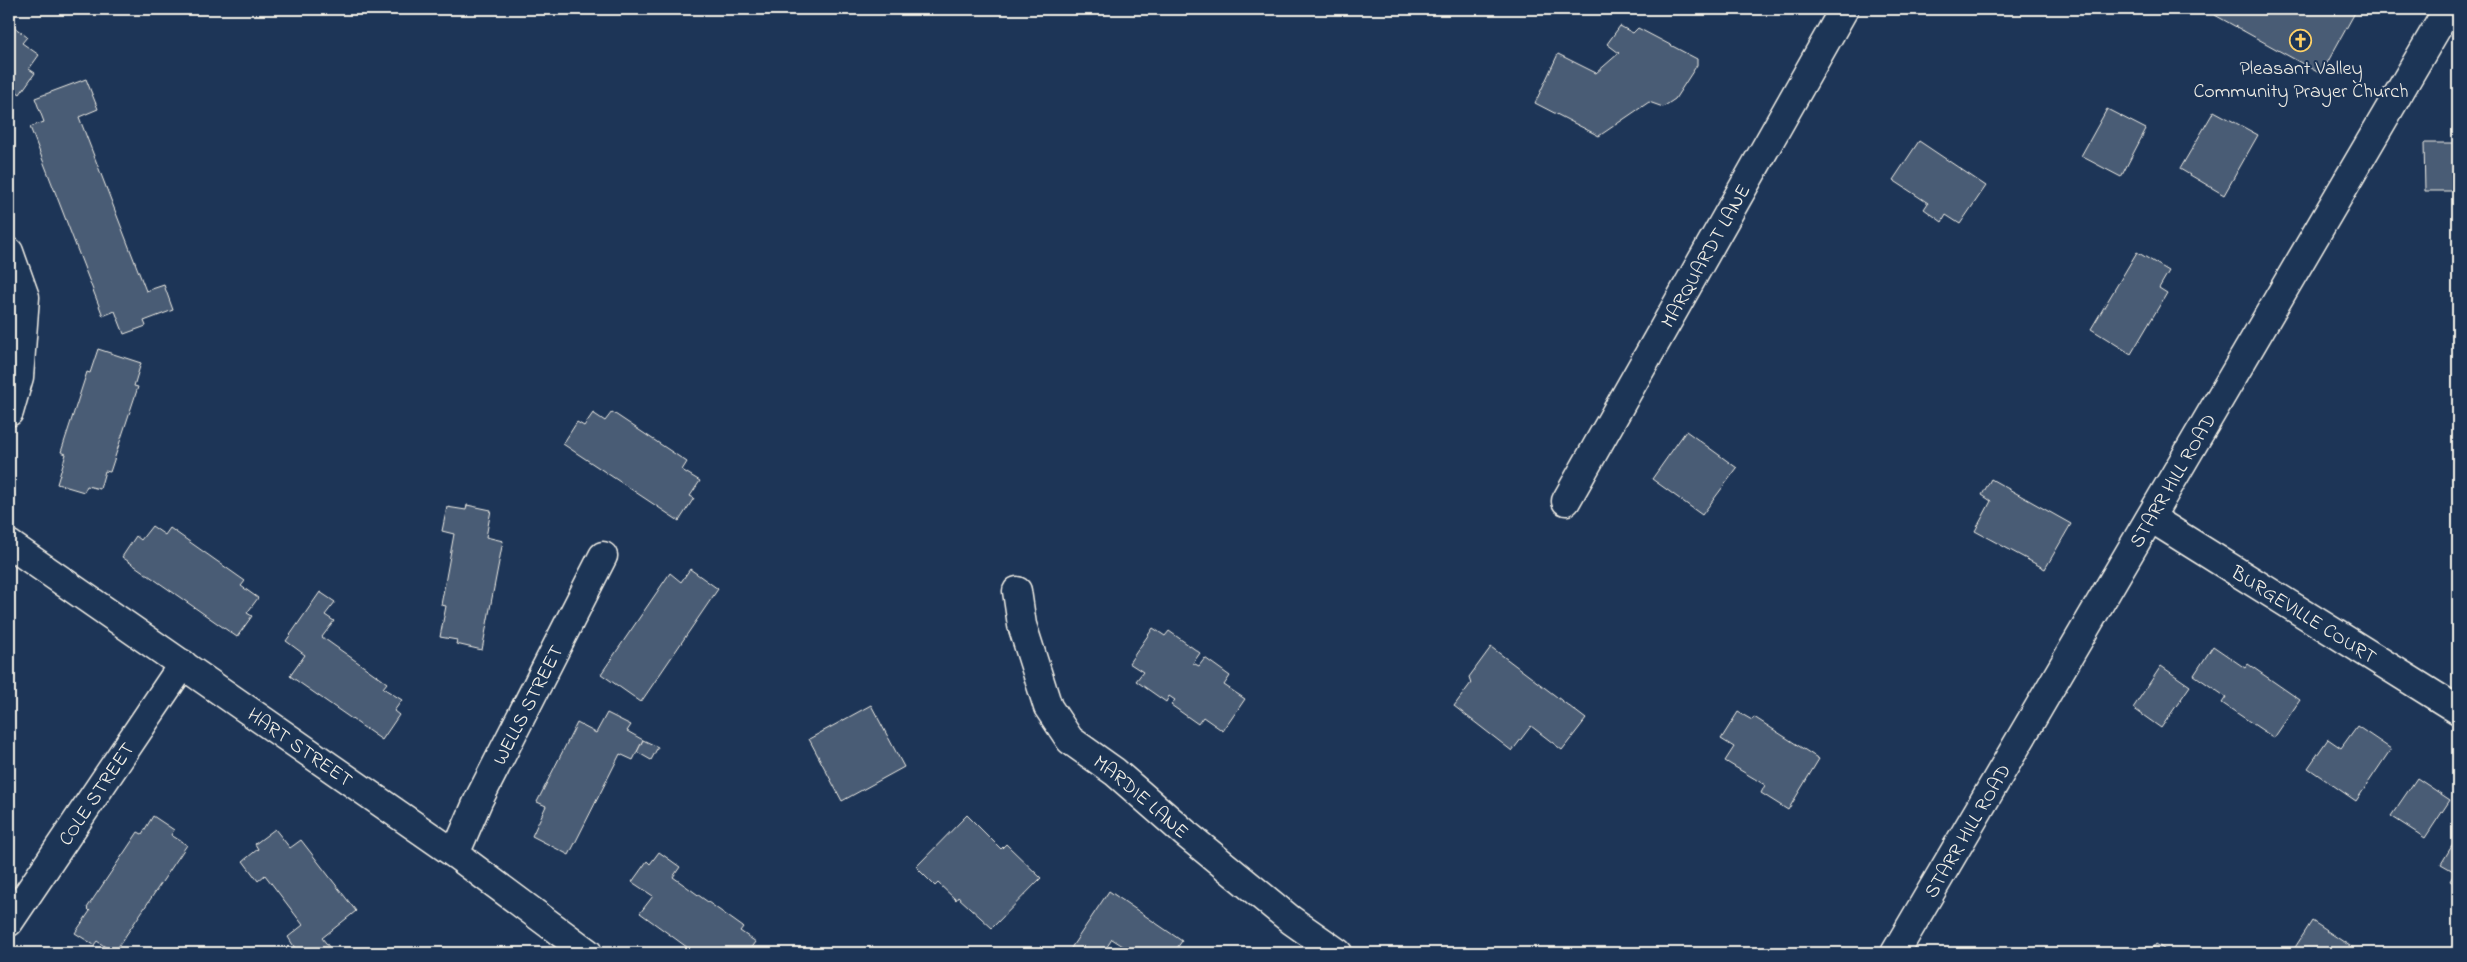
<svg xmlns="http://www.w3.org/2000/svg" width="2467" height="962" font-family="'Indie Flower',sans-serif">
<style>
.building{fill:#485b74;stroke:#f4f1e8}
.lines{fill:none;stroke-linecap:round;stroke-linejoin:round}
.minor-casing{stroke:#f4f1e8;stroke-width:31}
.minor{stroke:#1d3557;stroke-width:28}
.labels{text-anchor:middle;stroke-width:4;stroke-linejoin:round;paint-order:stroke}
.poi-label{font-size:20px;fill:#f4f1e8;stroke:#1d3557}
.street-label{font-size:20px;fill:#f4f1e8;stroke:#1d3557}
</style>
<rect width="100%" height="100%" fill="#1d3557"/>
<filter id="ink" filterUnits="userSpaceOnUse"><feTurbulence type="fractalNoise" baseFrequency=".02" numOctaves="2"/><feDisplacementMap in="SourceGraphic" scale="10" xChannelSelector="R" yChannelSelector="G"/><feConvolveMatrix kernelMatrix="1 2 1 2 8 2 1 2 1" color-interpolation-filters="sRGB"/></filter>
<g filter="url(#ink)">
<!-- building -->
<g class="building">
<path d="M2204 9H2357L2321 74Z"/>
<path d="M9 23 27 37 22 43 39 55 29 69 35 73 20 94 9 86Z"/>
<path d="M1620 26 1633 33 1638 28 1697 59V65L1675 99 1663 107 1649 102 1599 136 1535 103 1558 54 1596 73 1619 53 1607 44Z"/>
<path d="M86 79 98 109 79 117 146 291 164 285 173 310 144 321 146 326 124 334 115 311 103 316 30 127 44 122 35 98Z"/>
<path d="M2107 109 2146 129 2121 177 2081 156Z"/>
<path d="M2214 111 2258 135 2224 195 2180 169Z"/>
<path d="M1919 141 1986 186 1960 224 1946 215 1942 222 1924 209 1928 203 1893 180Z"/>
<path d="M2424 143H2458V191H2425Z"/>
<path d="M2137 252 2169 271 2159 288 2167 293 2131 354 2091 329Z"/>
<path d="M98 349 141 363 134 386 138 387 110 472 105 471 100 489 87 486 84 492 57 484 66 454 61 452 87 372 90 373Z"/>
<path d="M612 412 687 462 682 470 700 481 690 496 694 498 679 521 563 444 577 422 584 426 593 413 605 421Z"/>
<path d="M1686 431 1737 468 1702 515 1652 479Z"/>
<path d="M1991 479 2071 524 2045 569 1975 531 1991 501 1982 495Z"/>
<path d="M467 505 491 510 486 537 503 541 482 650 456 644 457 640 440 637 446 606 441 605 454 534 442 531 447 507 466 510Z"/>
<path d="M152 526 165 535 170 528 245 581 241 586 258 598 247 613 252 616 237 637 122 557 136 536 141 540Z"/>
<path d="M690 569 718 589 641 702 601 674 670 573 681 582Z"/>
<path d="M320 592 335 602 325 615 334 621 322 637 387 683 383 688 402 700 394 711 399 715 382 740 290 676 305 655 286 641Z"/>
<path d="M1153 628 1165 636 1169 631 1200 653 1193 663 1199 666 1205 658 1230 676 1224 685 1245 699 1223 731 1203 717 1198 724 1171 705 1175 700 1169 696 1166 702 1136 681 1143 672 1129 663Z"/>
<path d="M2213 646 2245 668 2248 664 2300 700 2274 738 2222 703 2226 697 2194 675Z"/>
<path d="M1491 647 1586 719 1562 750 1531 726 1512 751 1454 706 1471 683 1469 677Z"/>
<path d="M2161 666 2190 686 2161 728 2133 708Z"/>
<path d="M871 705 904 767 842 801 809 739Z"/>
<path d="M1738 712 1752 720 1754 717 1819 759 1788 810 1761 793 1765 785 1725 761 1734 747 1721 739Z"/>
<path d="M607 713 631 725 627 731 643 740 633 760 620 754 569 855 532 836 546 806 537 802 577 723 596 733Z"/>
<path d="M2357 726 2391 749 2356 801 2308 768 2328 739 2341 748Z"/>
<path d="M643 740 658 747 651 760 637 752Z"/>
<path d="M2417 778 2450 800 2425 838 2391 816Z"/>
<path d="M967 815 1001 849 1006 844 1041 878 992 928 958 897 956 900 938 883 935 886 916 867Z"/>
<path d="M153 816 174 830 171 835 187 845 114 953 97 941 94 945 75 933 90 911 87 908 138 832 142 834Z"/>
<path d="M275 829 290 848 301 840 356 911 322 938 334 953H298L288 937 303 925 265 875 258 881 243 861 258 849 255 844Z"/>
<path d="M2458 836V886L2450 881 2455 872 2441 864Z"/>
<path d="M659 852 680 867 673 877 743 927 740 931 756 942 748 953H695L640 913 653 896 632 882 647 861 650 864Z"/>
<path d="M1109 891 1182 941 1175 951 1178 953H1134L1112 939 1103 953H1078L1071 948Z"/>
<path d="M2312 921 2353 948 2349 953H2300L2294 949Z"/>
<path d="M2156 944 2170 953H2150Z"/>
</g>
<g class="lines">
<defs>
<g id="minor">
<path d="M9 252 25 297 19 377 9 412"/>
<path id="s1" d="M1566 501 1844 9"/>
<path id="s2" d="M2151 518 2458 710"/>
<path id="s3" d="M9 544 455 854 588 953"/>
<path id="s4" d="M1017 591 1022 625 1048 707 1070 740 1115 772 1186 834 1291 920 1338 953"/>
<path id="s5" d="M455 854 478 801 603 556"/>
<path id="s6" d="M9 922 183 664"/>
<path id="s7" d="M1895 953 2448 9"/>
</g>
</defs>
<!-- minor casing -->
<use href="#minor" class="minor-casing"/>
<!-- minor -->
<use href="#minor" class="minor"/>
</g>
</g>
<!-- icons -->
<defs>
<symbol id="church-ring" viewBox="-11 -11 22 22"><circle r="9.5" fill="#1d3557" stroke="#ffd166" stroke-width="1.5"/><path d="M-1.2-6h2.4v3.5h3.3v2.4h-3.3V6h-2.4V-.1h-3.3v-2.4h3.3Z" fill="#ffd166"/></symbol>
</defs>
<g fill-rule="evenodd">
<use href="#church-ring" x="2288" y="28" width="25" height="25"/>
</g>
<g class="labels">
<!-- poi labels -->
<g class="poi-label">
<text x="2301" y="74">Pleasant Valley<tspan x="2301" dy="23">Community Prayer Church</tspan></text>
</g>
<!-- street labels -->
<g class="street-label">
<text dy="7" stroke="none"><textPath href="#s1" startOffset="282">MARQUARDT LANE</textPath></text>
<text dy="7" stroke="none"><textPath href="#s7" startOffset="548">STARR HILL ROAD</textPath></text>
<text dy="7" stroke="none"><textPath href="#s2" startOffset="181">BURGEVILLE COURT</textPath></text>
<text dy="7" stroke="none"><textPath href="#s5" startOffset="166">WELLS STREET</textPath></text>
<text dy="7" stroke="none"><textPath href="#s3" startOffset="355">HART STREET</textPath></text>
<text dy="7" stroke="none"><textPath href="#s6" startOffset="155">COLE STREET</textPath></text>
<text dy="7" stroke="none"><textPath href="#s4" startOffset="251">MARDIE LANE</textPath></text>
<text dy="7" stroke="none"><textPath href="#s7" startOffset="142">STARR HILL ROAD</textPath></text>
</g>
</g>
<!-- margin -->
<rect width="2467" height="962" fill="none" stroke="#1d3557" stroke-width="30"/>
<rect x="15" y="15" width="2437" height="932" fill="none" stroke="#f4f1e8" stroke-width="2" filter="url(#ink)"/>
</svg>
